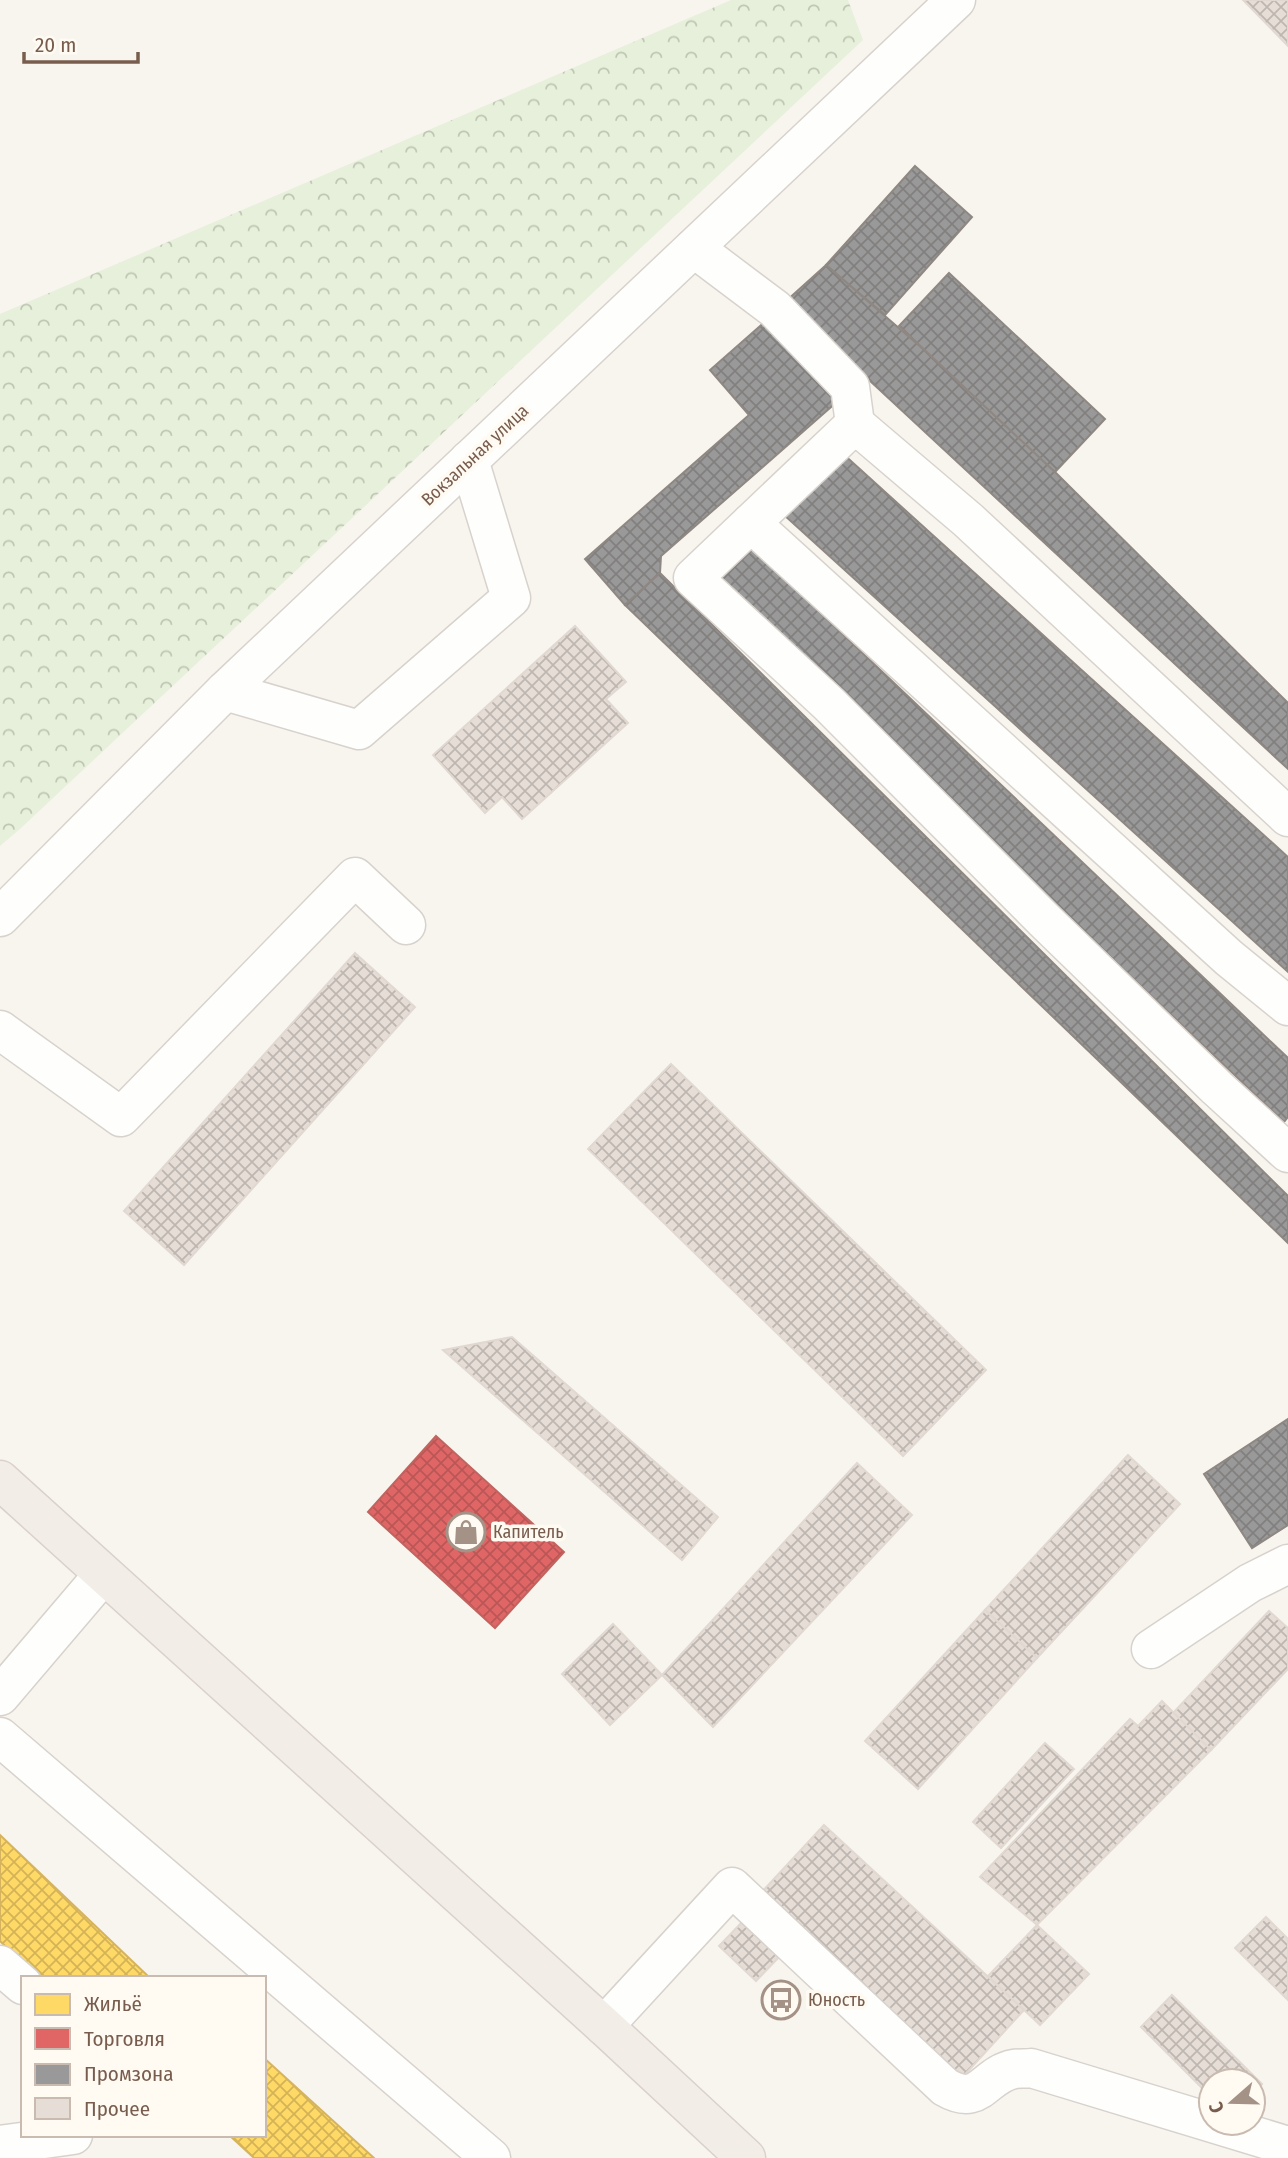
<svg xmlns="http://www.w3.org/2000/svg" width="1288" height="2158" font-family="'Fira Sans Condensed',sans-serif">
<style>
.forest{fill:url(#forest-crowns)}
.homes{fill:url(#homes-cross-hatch);stroke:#d6b45f;stroke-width:2}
.shops{fill:url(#shops-cross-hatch);stroke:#c1635f;stroke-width:2}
.industry{fill:url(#industry-cross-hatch);stroke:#8f8782;stroke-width:2}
.building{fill:url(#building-cross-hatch);stroke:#e1d8d1;stroke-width:2}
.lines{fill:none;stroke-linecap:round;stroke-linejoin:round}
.minor-casing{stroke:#d8d2cd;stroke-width:41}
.major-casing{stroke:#dad1cc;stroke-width:41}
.minor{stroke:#fefefd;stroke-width:38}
.major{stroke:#f2eee7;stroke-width:38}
.labels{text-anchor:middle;stroke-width:7;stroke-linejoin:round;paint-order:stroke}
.street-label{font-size:18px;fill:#785d4e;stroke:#fffaf2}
.poi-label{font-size:18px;fill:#785d4e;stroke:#fffaf2;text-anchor:start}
</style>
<defs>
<pattern id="forest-crowns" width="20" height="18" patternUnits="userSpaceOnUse" patternTransform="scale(1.75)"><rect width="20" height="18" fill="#e6f0da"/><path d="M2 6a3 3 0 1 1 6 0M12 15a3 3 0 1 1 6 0" fill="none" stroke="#bfc6b3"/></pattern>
<pattern id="homes-cross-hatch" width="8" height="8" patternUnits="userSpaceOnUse" patternTransform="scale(1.75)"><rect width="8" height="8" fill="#ffd966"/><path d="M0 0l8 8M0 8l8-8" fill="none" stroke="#d3b356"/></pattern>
<pattern id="shops-cross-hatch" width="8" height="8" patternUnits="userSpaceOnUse" patternTransform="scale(1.75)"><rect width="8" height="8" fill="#e06666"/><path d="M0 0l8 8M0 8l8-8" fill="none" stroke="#ba5756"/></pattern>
<pattern id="industry-cross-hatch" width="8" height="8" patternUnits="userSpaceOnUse" patternTransform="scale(1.75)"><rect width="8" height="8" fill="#999"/><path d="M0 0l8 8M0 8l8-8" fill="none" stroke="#82807f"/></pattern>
<pattern id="building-cross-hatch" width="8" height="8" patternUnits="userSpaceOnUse" patternTransform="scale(1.75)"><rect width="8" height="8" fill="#e5ddd6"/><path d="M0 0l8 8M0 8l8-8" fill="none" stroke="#beb6b0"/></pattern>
</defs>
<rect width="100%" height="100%" fill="#f8f5ef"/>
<!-- forest -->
<path class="forest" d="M731 0H848L863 40 21 828 0 846V314Z"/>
<!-- homes -->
<g class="homes">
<path d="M0 1835 150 1978H39L0 1941Z"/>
<path d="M264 2058 374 2158H254L229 2135H264Z"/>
</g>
<!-- shops -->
<path class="shops" d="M436 1436 564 1552 495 1628 368 1512Z"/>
<!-- industry -->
<g class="industry">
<path d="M915 166 972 217 885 315 826 265Z"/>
<path d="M826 265 930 355 1055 472 1288 703V769L785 302Z"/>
<path d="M949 273 1105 419 1055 472 899 326Z"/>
<path d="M767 320 838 401 661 556 660 573 625 605 585 559 749 415 710 370Z"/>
<path d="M841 452 1288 857V972L784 515Z"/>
<path d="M747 543 1288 1058V1117L1284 1122 713 579Z"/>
<path d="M660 573 1288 1196V1243L625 605Z"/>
<path d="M1288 1419V1525L1252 1548 1204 1474Z"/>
</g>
<!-- building -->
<g class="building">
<path d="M1243 0H1288V46Z"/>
<path d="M575 626 626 682 606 699 628 723 522 819 502 797 485 813 433 755Z"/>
<path d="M355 953 415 1007 184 1265 124 1211Z"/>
<path d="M671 1064 986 1370 903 1456 588 1149Z"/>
<path d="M512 1337 718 1517 682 1560 443 1350Z"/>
<path d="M1128 1455 1180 1504 1037 1658 985 1610Z"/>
<path d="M857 1463 912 1515 713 1727 662 1675Z"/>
<path d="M985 1610 1037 1658 918 1789 865 1741Z"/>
<path d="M1269 1611 1288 1628V1669L1211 1750 1173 1713Z"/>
<path d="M613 1624 662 1675 610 1725 562 1674Z"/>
<path d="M1162 1701 1211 1750 1037 1925 980 1877 1130 1719 1138 1726Z"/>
<path d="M1045 1743 1074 1769 1001 1848 973 1822Z"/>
<path d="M824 1825 1024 2010 959 2081 758 1896Z"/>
<path d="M1266 1917 1288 1939V2000L1235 1948Z"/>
<path d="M746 1918 783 1953 756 1981 719 1946Z"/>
<path d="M1037 1925 1089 1974 1040 2025 988 1976Z"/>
<path d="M1172 1995 1262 2084 1253 2094V2081H1211V2097L1141 2027Z"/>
</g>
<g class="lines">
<defs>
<g id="minor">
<path d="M694 248 775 309 850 387 855 424"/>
<path d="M751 523 1229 958 1288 1006"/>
<path d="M225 691 359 730 511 598 469 460"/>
<path d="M1288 817 968 520 855 424 693 578 829 704 1044 920 1217 1088 1288 1153"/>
<path d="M0 917 225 691 956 0"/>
<path d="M0 1030 121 1117 355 877 406 925"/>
<path d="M1151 1649 1250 1583 1288 1564"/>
<path d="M0 1696 103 1575"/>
<path d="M0 1737 491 2158"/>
<path d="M0 1965 23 1985"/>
<path d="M604 2026 732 1887 945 2087C981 2108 983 2075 1014 2069 1019 2068 1026 2069 1031 2068L1288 2146"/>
<path d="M0 2145 73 2135"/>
</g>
<path id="major" d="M0 1480 604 2026 746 2158"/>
</defs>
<!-- minor casing -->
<use href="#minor" class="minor-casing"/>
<!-- major casing -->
<use href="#major" class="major-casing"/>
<!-- minor -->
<use href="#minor" class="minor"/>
<!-- major -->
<use href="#major" class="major"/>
</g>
<!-- icons -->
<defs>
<symbol id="shop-ring" viewBox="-11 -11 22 22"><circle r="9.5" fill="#fffaf2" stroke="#a59286" stroke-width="1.5"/><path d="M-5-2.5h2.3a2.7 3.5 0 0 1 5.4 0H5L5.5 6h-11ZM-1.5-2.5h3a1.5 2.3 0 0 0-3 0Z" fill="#a59286"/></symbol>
<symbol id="bus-ring" viewBox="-11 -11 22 22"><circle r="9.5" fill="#fffaf2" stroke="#a59286" stroke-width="1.5"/><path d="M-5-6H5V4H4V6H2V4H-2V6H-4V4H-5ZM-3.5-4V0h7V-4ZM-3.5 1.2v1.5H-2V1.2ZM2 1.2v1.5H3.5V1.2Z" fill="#a59286"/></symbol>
</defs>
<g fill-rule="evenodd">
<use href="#shop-ring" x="444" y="1510" width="44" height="44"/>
<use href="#bus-ring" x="759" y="1978" width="44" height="44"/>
</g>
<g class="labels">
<!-- street labels -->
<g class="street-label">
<text transform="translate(475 455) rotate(-43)" y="6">Вокзальная улица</text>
</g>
<!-- poi labels -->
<g class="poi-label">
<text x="493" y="1538">Капитель</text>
<text x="808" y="2006">Юность</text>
</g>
</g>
<!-- legend -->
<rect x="21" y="1976" width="245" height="161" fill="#fffaf2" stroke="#c9bbb0" stroke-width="2"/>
<rect x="35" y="1994" width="35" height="21" fill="#ffd966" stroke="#c9bbb0" stroke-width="2"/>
<text x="84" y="2011" font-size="21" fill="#785d4e">Жильё</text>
<rect x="35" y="2028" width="35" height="21" fill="#e06666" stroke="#c9bbb0" stroke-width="2"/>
<text x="84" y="2046" font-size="21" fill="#785d4e">Торговля</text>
<rect x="35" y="2064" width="35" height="21" fill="#999999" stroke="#c9bbb0" stroke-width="2"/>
<text x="84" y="2081" font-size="21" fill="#785d4e">Промзона</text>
<rect x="35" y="2098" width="35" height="21" fill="#e5ddd6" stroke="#c9bbb0" stroke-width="2"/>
<text x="84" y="2116" font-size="21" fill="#785d4e">Прочее</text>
<!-- north arrow -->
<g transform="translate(1232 2102) rotate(250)"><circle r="33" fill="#fffaf2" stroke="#c9bbb0" stroke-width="2"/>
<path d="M0-5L12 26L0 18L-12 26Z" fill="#a59286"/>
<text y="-10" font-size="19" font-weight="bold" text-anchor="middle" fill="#785d4e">С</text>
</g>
<!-- scale -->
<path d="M24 52v10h114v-10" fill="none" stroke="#785d4e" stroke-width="3.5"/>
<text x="35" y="52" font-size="21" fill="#785d4e" stroke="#fffaf2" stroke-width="5" paint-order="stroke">20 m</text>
</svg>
